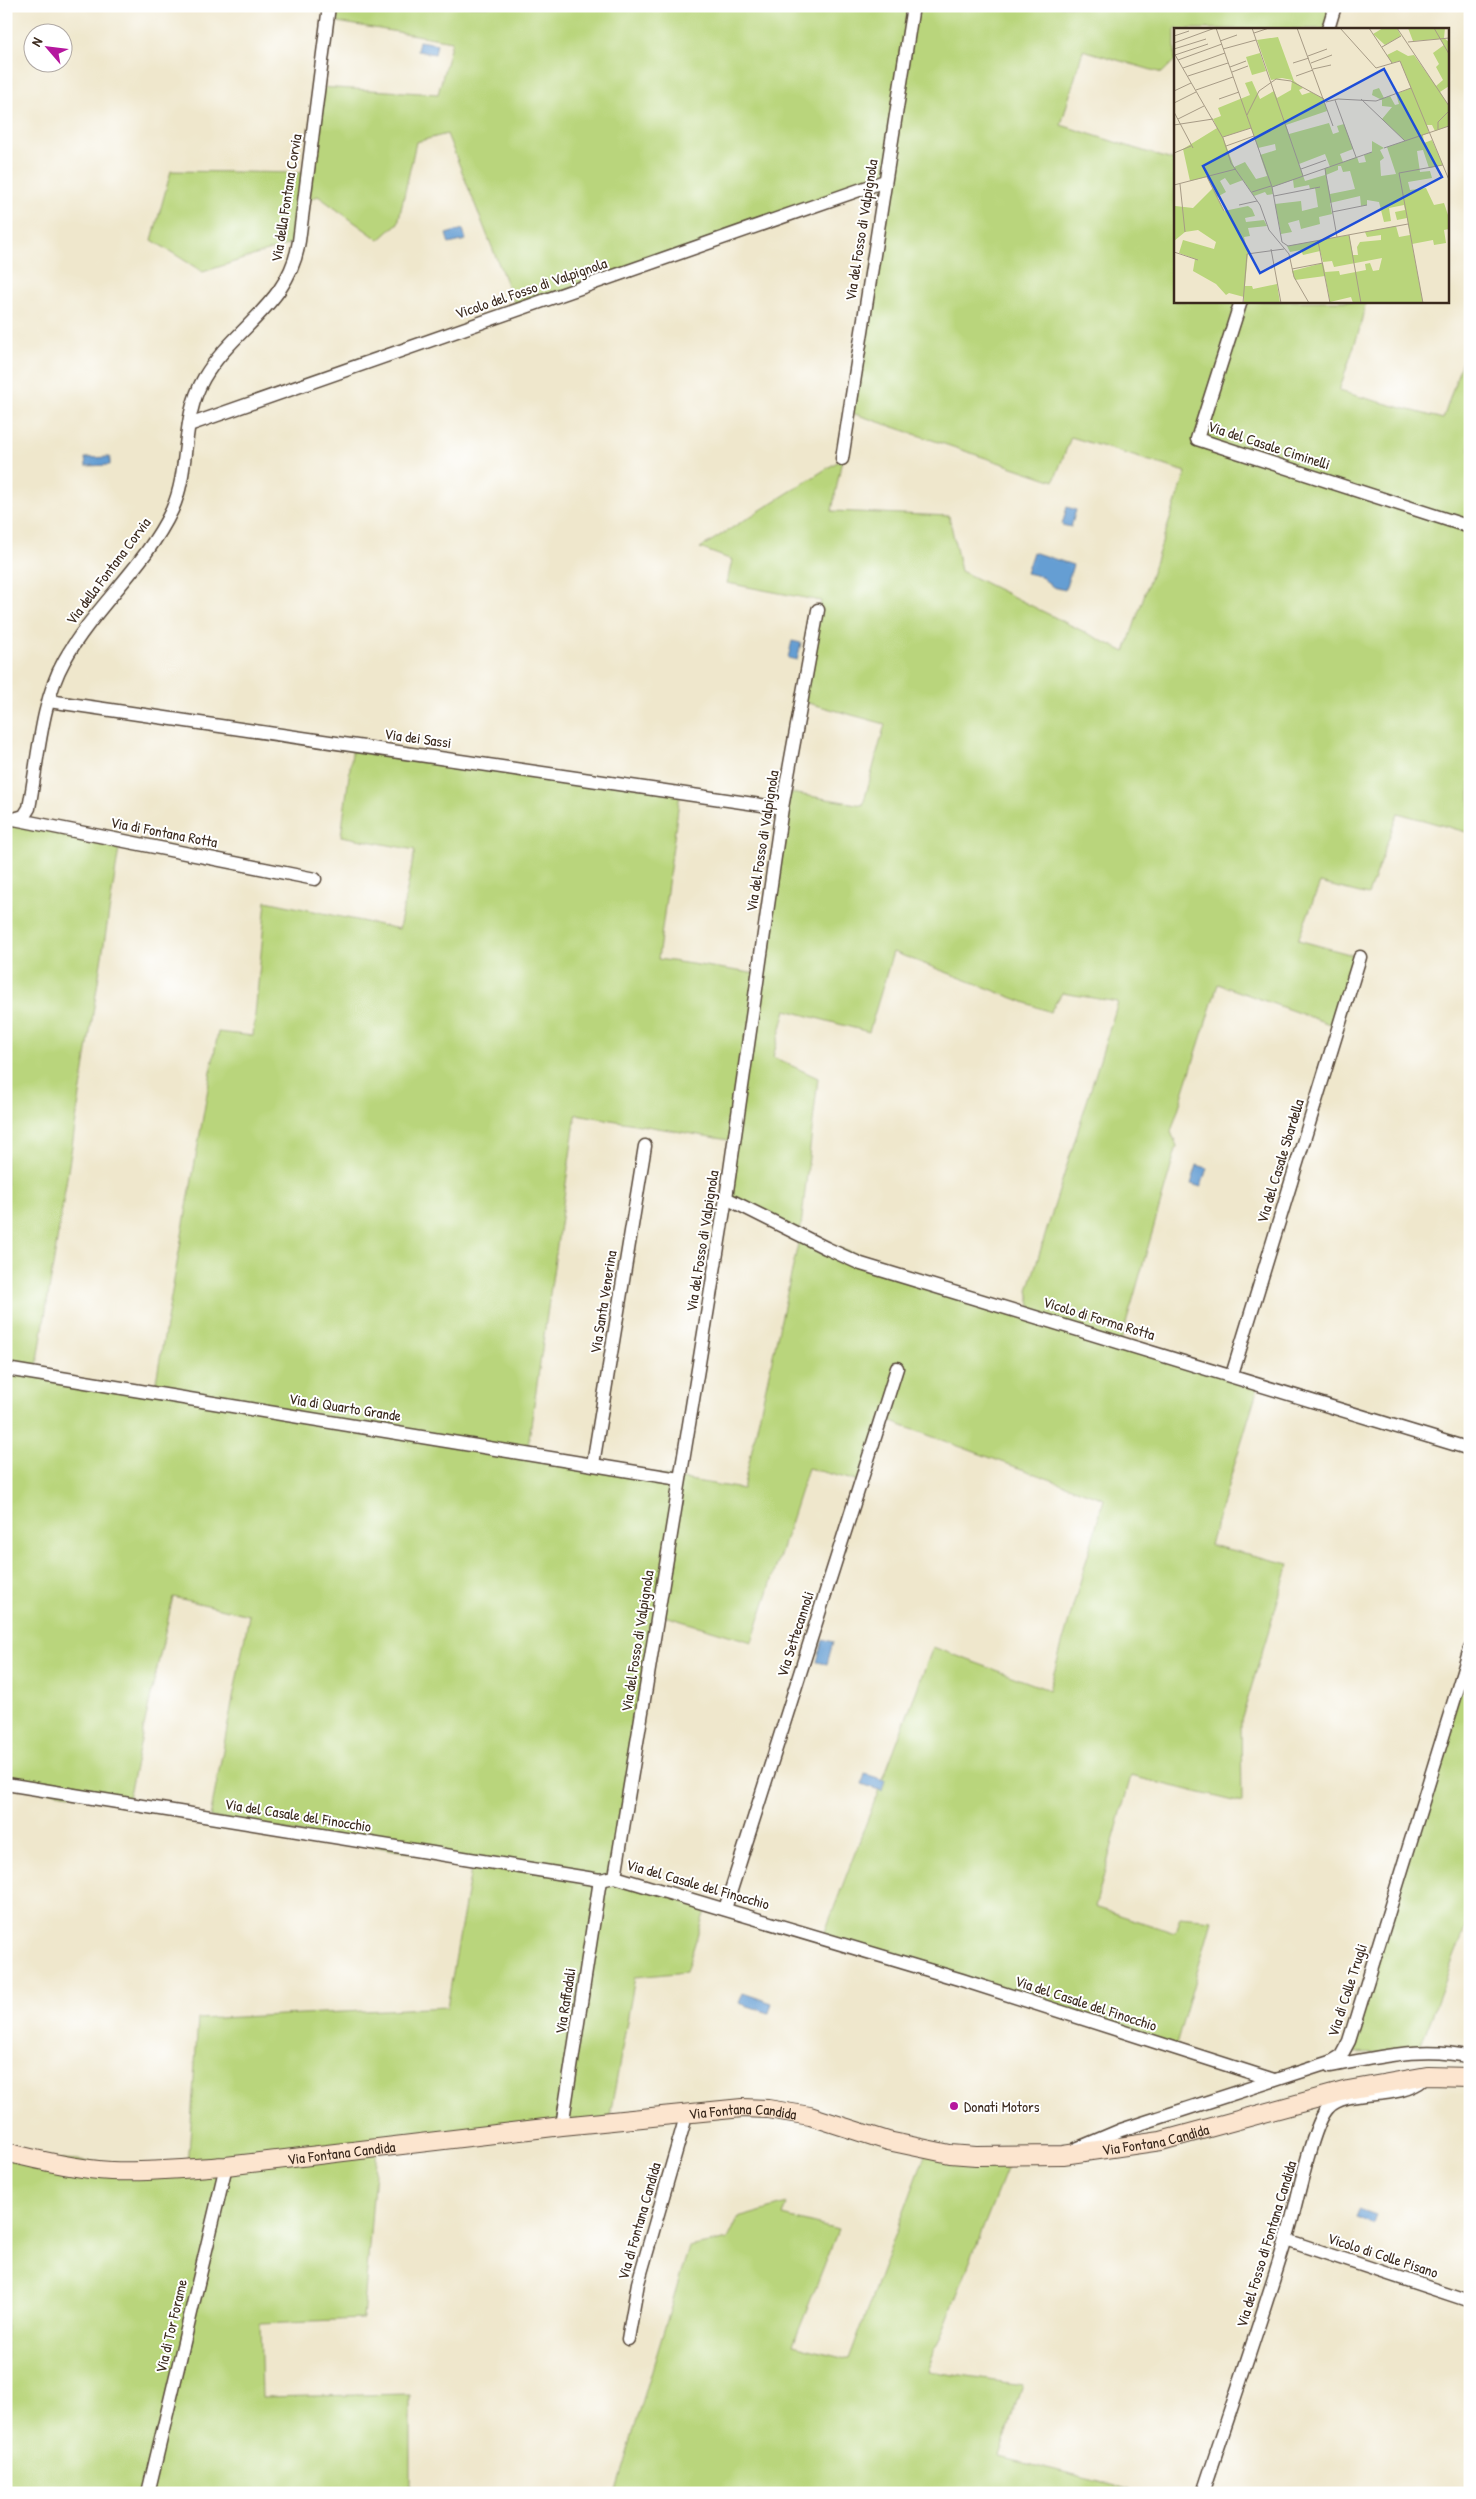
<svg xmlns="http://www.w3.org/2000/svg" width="1476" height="2499" font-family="'Patrick Hand',sans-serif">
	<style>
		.green { fill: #b9d57b; stroke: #7a804c; fill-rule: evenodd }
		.water { fill: #659ed3; stroke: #506478 }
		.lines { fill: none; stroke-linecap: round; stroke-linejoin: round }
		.minor-casing { stroke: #564638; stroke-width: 15 }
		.secondary-casing { stroke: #564638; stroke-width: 20 }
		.minor { stroke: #fff; stroke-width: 12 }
		.secondary { stroke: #fce5cf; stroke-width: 18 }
		.poi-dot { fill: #b5179e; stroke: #fff; stroke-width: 2 }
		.labels { text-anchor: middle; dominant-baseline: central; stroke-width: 4; stroke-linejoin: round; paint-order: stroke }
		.street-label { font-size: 15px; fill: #3b2a1e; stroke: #fff }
		.poi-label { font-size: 15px; fill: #3b2a1e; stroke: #fff; text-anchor: start }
		.inset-road { fill: none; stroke: #a79b86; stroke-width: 1 }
		.view { fill: #1d4ed8; fill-opacity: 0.15; stroke: #1d4ed8; stroke-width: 2.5 }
		.inset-edge { fill: none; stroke: #3b2a1e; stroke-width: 2.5 }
	</style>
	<rect width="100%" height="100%" fill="#fff"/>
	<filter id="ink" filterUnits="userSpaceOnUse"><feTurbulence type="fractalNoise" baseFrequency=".02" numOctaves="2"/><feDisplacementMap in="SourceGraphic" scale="10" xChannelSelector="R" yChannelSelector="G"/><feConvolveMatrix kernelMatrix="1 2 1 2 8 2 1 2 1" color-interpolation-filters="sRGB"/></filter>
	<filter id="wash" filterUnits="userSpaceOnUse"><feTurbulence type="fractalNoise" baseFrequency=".0096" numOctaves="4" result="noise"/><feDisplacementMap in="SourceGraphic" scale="20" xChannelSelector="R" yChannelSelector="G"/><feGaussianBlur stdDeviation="1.12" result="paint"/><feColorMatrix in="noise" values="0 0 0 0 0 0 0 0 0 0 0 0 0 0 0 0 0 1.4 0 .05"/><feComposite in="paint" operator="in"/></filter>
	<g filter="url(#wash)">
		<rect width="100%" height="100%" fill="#efe7cc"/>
		<g class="green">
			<path d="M327 6H1335L1328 29H1175V60L1162 73 1083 50 1061 125 1175 161V301H1366L1359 331 1339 391 1443 419 1470 337V833L1398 813 1368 895 1320 883 1298 940 1360 957 1338 1027 1218 984 1171 1132 1177 1146 1121 1341 1259 1384 1210 1545 1289 1564 1241 1721 1242 1803 1131 1776 1095 1907 1175 1933 1180 1917 1212 1920 1175 2049 823 1937 933 1647 1049 1690 1104 1499 881 1418 861 1482 808 1468 752 1642 658 1614 615 1877 707 1904 686 1972 635 1977 609 2121 377 2148 363 2319 260 2323 262 2397 410 2394V2493H6V2152L29 2158 188 2168 198 2019 447 2007 472 1864 210 1817 249 1615 173 1597 127 1803 6 1784V818L119 849 36 1373 154 1393 218 1032 253 1036 266 901 399 929 415 850 341 836 353 745 680 793 658 959 758 974 785 792 863 805 885 724 801 701 821 601 727 583 732 560 700 548 842 459 832 511 949 516 961 571 1125 652 1186 472 1071 437 1054 481 849 412 885 182 517 310 447 134 416 142 398 223 379 240 318 196 304 202 299 241 203 272 152 240 171 171 307 173 318 87 438 94 452 41 325 20ZM893 952 1050 1012 1062 993 1118 1002 1028 1290 1033 1315 800 1235 818 1078 773 1057 786 1010 869 1032ZM576 1114 734 1141 726 1198 800 1235 743 1489 527 1453Z"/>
			<path d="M1470 1649V1923H1467L1418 2052 1343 2053Z"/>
			<path d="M927 2150 1011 2157 927 2371 1022 2385 999 2457 1144 2493H615L689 2247 728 2239 738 2218 787 2204 783 2216 838 2230 793 2345 849 2359Z"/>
		</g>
		<g class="water">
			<path d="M419 41 437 44 435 54 417 51Z"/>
			<path d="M463 229 466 240 449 244 446 234Z"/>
			<path d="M110 457V465L86 466 85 458Z"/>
			<path d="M1067 507 1076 510 1071 527 1062 525Z"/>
			<path d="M1033 552 1073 565 1065 590 1053 587 1040 576 1026 573Z"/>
			<path d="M792 641 801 643 797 660 788 658Z"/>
			<path d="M1197 1165 1207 1168 1201 1187 1191 1184Z"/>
			<path d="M823 1639 833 1642 827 1664 817 1662Z"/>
			<path d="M865 1774 885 1780 882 1791 862 1784Z"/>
			<path d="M743 1993 772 2003 769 2013 739 2003Z"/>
			<path d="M1359 2209 1376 2215 1373 2224 1356 2218Z"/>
		</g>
	</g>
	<g filter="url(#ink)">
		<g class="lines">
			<defs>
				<g id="minor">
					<path d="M1328 29 1335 6"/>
					<path d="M1241 301 1197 439 1470 527"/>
					<path d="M189 425 885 181"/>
					<path d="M842 459 913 6"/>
					<path d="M49 701 782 808"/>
					<path d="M14 819 24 816 29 808C38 761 41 702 64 661 94 607 145 567 172 510 191 468 180 419 204 378 234 327 290 304 299 241L329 6"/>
					<path d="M14 819 315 879"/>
					<path d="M726 1198 826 1248 861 1264 1470 1449"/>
					<path d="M6 1369 679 1479"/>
					<path d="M1232 1375 1360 957"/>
					<path d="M593 1464 645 1146"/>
					<path d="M6 1784 600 1880 615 1877 962 1980 1274 2080"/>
					<path d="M615 1877 726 1198 782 808 818 610"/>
					<path d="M725 1909 897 1368"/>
					<path d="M1330 2066C1376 2058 1423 2045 1470 2057"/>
					<path d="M562 2126 600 1880"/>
					<path d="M1076 2149 1121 2130 1331 2062 1341 2056 1349 2041 1470 1649"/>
					<path d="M1286 2240 1470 2301"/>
					<path d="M628 2339 638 2283 687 2113"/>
					<path d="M148 2493 226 2166"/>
					<path d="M1203 2493C1232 2405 1262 2318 1289 2230 1297 2203 1312 2125 1328 2108 1346 2087 1398 2102 1424 2079"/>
				</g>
				<g id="secondary">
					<path id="s1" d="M6 2152C41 2161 76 2169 111 2171 149 2173 188 2168 226 2166L562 2126 742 2108 768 2109 810 2116 888 2141 950 2154 976 2156 1063 2155 1161 2141 1348 2090 1427 2076 1470 2077"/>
				</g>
			</defs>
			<use href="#minor" class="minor-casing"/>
			<use href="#secondary" class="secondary-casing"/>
			<use href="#minor" class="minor"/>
			<use href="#secondary" class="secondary"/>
		</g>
	</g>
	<circle class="poi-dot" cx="954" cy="2106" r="5"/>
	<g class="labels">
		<g class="street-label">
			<text transform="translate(286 198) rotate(-81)">Via della Fontana Corvia</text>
			<text transform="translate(861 230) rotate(-81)">Via del Fosso di Valpignola</text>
			<text transform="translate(531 288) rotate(-19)">Vicolo del Fosso di Valpignola</text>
			<text transform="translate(1269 445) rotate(18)">Via del Casale Ciminelli</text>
			<text transform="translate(108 571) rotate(-53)">Via della Fontana Corvia</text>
			<text transform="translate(418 738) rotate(8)">Via dei Sassi</text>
			<text transform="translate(164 832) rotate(11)">Via di Fontana Rotta</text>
			<text transform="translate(762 841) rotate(-81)">Via del Fosso di Valpignola</text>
			<text transform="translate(1280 1161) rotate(-73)">Via del Casale Sbardella</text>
			<text transform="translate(702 1241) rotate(-81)">Via del Fosso di Valpignola</text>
			<text transform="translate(603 1302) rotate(-81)">Via Santa Venerina</text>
			<text transform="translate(1099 1318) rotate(17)">Vicolo di Forma Rotta</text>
			<text transform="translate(345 1407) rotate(9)">Via di Quarto Grande</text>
			<text transform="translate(795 1634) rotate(-72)">Via Settecannoli</text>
			<text transform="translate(637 1641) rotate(-81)">Via del Fosso di Valpignola</text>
			<text transform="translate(298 1815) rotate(9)">Via del Casale del Finocchio</text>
			<text transform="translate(698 1884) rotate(16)">Via del Casale del Finocchio</text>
			<text transform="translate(1347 1990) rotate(-72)">Via di Colle Trugli</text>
			<text transform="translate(565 2001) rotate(-81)">Via Raffadali</text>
			<text transform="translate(1086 2003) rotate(18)">Via del Casale del Finocchio</text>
			<text stroke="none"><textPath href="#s1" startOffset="742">Via Fontana Candida</textPath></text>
			<text stroke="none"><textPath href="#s1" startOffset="1162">Via Fontana Candida</textPath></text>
			<text stroke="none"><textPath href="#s1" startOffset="338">Via Fontana Candida</textPath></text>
			<text transform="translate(639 2221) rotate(-74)">Via di Fontana Candida</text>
			<text transform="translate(1266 2244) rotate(-73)">Via del Fosso di Fontana Candida</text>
			<text transform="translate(1383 2255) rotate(18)">Vicolo di Colle Pisano</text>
			<text transform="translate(171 2326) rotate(-77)">Via di Tor Forame</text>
		</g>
		<g class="poi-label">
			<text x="964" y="2106">Donati Motors</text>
		</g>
	</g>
	<g transform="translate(1174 28)">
		<rect width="275" height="275" fill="#efe7cc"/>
		<path d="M209 0H223L227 8 211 17 199 6ZM234 0H271L270 10 275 14V58L266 64 275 78V98L261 103 258 97H253L255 105 249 107 250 115 258 112 269 137 255 140 249 122 243 123 246 144 256 143 258 150 234 154 236 162 252 160 260 177 270 175 275 190V201L270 202 272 215 260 217 259 212 238 216 249 275H179L177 269 156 274 151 248 121 252 118 243 149 235 151 244 165 243 166 247 192 242 191 236 196 235 199 243 205 242 208 230 160 239 158 233 149 234 146 223 129 227 127 222 116 224 113 218 175 207 179 227H184L183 219 186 214 207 212V207L193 209 191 204 222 198 225 209 236 207 233 190 223 192 221 184 231 182 230 177 215 180 217 193 210 194 205 174 193 172V177L187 178 186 168 156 175 158 186 145 189 146 196 127 201 125 192 114 195 118 204 107 206 101 176 127 173 128 183 144 179 141 160 136 161 135 157 120 160 119 152 98 159 99 166 93 167 91 164 80 168 69 152 56 157 51 150 46 153 52 164 43 169 50 183 74 178 78 181 81 188 71 190 72 194 90 192 93 198 74 200 76 208 70 209 74 225 71 258H78L79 261 103 256 106 275H70V269L55 265 52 267 42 256 19 243 21 231 5 225 9 212 40 221 42 214 24 202 11 204 0 213V172L1 178 19 180 39 160 33 149 16 153 9 121 43 100 39 91 47 88 44 80 76 67 71 55 78 53 86 71 100 63 103 70 117 62 118 52 108 50 97 52 83 12 104 9 120 53 129 60 125 62 128 67 137 64 150 71 153 83 112 97 115 106 155 95 159 106 165 104 163 98 170 96 179 121 166 126 169 134 183 129 185 135 192 134 190 127 198 124V113L210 120 206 122 210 130 206 133 207 148 222 146 213 119 231 113 208 91 218 79 208 78V72L198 67 199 62 205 60 210 70 216 68 221 77 225 76 222 66 237 60 226 33 218 35 213 27 223 22 234 28 240 27 262 58 269 52 262 39 265 36 259 25 270 17 266 11 239 13ZM77 100 84 120 101 116 102 122 86 127 93 148 82 151 71 134 60 139 49 109ZM151 126 156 139 151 140V147L131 153 125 136ZM164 138H167L169 144 176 143 181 161 156 166 152 147 164 142ZM86 25 92 43 78 47 72 29Z" fill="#b9d57b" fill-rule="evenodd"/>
		<path class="inset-road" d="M42 0 98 159 108 214M78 0 129 148M123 0 159 98M166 0 202 40 226 33 275 152M195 0 218 35M223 0 275 78M260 0 275 26M80 5 95 0M0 8 15 3M46 13 63 7M234 14 275 10M0 15 41 0M208 19 227 8M0 21 32 11M49 21 82 12M0 25 49 110 57 135 86 177 95 202 115 226 120 249 135 275M1 27 34 16M134 28 153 21M4 32 48 16M119 35 135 30M137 35 158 27M56 39 72 33M9 40 51 25M139 41 157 37M58 44 74 38M14 48 54 35M122 48 139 42M22 62 59 49M0 63 17 55M45 71 65 64M187 71 231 113M161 72 182 129M152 74 164 71 202 73 237 60M0 75 22 64M0 84 19 120M73 87 85 63 102 51 117 53 150 71M4 91 30 78M0 97 39 91M264 101V94L275 83M49 109 77 100M52 118 80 108M210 120 275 98M0 125 17 118M127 141 152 132M151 141 163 209M33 149 50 183M6 156 11 204M0 157 62 141M98 159 198 124M78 164 97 158M100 168 146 159M65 177 83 173M158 184 193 177M175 207 187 275M144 213 156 275M108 214 114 218 234 196M97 221 107 275M0 224 24 232M118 241 149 235M69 275 73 226 110 221M249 275 225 145 269 137"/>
		<path class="view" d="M210 41 268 149 86 245 29 138Z"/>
		<rect width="275" height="275" class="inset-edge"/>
	</g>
	<rect width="1476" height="2499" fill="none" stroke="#fff" stroke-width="25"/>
	<g transform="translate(48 48) rotate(298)"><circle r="24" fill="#ffffff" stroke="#b1aaa5"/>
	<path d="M0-4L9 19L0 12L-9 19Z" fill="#b5179e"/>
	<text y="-8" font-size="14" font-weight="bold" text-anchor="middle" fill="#3b2a1e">N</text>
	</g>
</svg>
